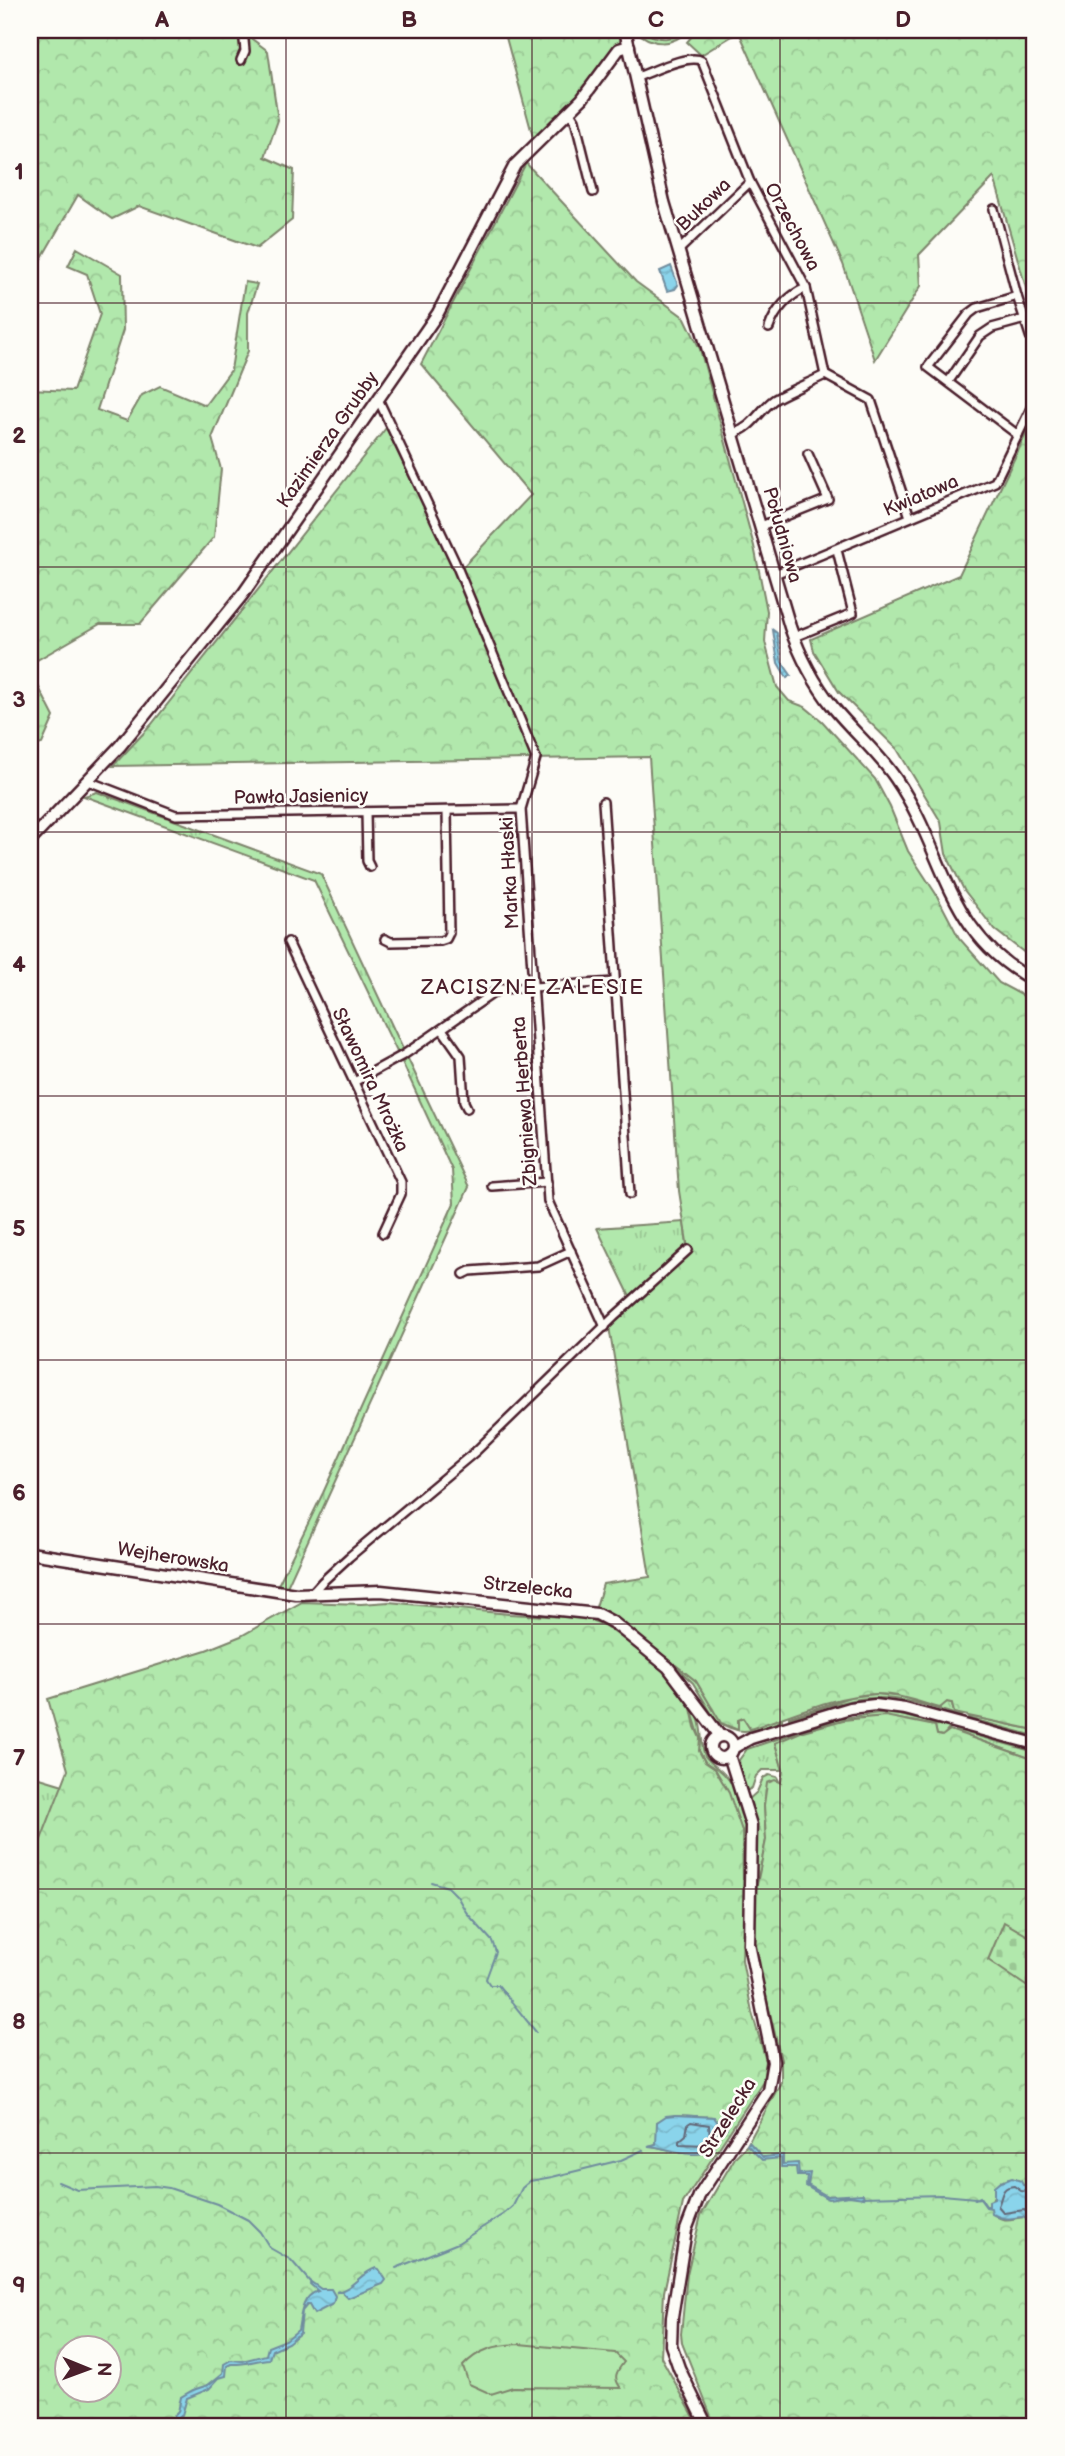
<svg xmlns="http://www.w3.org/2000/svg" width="1065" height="2456" font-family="'Balsamiq Sans',sans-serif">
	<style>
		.grass { fill: url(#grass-tufts); stroke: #7e846c; stroke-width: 2 }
		.forest { fill: url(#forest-crowns); stroke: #7e846c; stroke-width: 2; fill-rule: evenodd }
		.cemetery { fill: url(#cemetery-stones); stroke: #7e846c; stroke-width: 2 }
		.pitch { fill: #b1e8ac; stroke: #7e846c; stroke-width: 2 }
		.water { fill: url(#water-waves); stroke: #708c9e; stroke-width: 2 }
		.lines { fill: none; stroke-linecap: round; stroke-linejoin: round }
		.shore { stroke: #646778; stroke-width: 2 }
		.stream { stroke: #708c9e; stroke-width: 2 }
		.street-casing { stroke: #4a1f2b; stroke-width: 12 }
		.secondary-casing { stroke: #4a1f2b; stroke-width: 15 }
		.street { stroke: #fdfcf7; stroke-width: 7 }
		.secondary { stroke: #fdfcf7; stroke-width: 10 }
		.grid { fill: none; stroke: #4a1f2b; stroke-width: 2; stroke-opacity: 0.55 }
		.labels { text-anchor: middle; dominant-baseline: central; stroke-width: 5; stroke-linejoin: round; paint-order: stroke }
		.street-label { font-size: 19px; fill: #4a1f2b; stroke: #fdfcf7 }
		.neighbourhood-label { font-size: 21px; letter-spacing: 2px; fill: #4a1f2b; stroke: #fdfcf7 }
		.neatline { fill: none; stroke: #4a1f2b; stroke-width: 2.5 }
		.grid-label { font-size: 23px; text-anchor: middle; font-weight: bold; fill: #4a1f2b }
	</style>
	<defs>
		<pattern id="grass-tufts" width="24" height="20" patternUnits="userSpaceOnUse" patternTransform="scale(1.75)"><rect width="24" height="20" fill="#b1e8ac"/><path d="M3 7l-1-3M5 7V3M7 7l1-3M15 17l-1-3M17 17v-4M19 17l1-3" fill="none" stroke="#9ac794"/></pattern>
		<pattern id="forest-crowns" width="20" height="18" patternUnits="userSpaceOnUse" patternTransform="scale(1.75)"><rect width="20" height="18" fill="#b1e8ac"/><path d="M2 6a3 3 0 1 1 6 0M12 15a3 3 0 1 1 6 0" fill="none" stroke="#9ac794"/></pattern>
		<pattern id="cemetery-stones" width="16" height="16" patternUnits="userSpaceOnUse" patternTransform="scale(1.75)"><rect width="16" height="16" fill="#b1e8ac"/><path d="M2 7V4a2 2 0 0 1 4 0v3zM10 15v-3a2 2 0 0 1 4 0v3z" fill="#9ac794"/></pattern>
		<pattern id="water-waves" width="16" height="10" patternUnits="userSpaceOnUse" patternTransform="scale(1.75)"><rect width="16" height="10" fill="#8ad4eb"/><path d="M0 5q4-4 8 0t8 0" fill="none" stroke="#79b6ca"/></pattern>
	</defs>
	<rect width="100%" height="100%" fill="#fdfcf7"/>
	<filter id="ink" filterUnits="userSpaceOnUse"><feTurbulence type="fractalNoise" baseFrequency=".0143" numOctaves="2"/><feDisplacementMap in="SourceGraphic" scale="14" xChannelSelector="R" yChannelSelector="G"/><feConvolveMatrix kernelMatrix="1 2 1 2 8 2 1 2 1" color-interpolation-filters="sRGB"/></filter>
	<g filter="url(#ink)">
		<g class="grass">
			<path d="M97 792 321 874 403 1049 397 1052 314 880 84 796Z"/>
			<path d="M408 1059 469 1187 286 1589 273 1587 279 1583 323 1493 454 1203 452 1170 402 1062Z"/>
			<path d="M684 1222 687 1245 630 1296 597 1228Z"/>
			<path d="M663 1652 696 1681 722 1723 738 1729V1720L743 1718 750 1728 782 1718V1721C752 1730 744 1738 716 1721L693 1683 663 1655Z"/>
			<path d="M876 1694 902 1697 940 1708 946 1702 952 1703 954 1713 962 1715 961 1716C933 1708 904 1697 875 1698 846 1698 817 1710 789 1718V1717L850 1697Z"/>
			<path d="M873 1700 906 1703 961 1718 957 1719 906 1705 789 1720 846 1703Z"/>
			<path d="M691 1708C705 1719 699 1741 705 1756 710 1763 719 1769 724 1774 751 1803 747 1843 747 1879H743L742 1831 715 1769 705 1762 699 1751 700 1738Z"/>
			<path d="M879 1713 901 1715 950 1728 943 1736 937 1735 935 1726C887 1715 852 1713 805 1731 795 1734 786 1740 775 1743L783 1770H762L756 1776 752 1788 746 1791 743 1789 739 1760 747 1749 837 1719Z"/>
			<path d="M969 1716 1035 1730V1736L968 1718Z"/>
			<path d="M956 1730 1035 1752V1760L956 1732Z"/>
			<path d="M30 1775 63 1785 30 1868Z"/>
			<path d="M769 1775 777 1777 780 1783H777L764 1805 766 1840 753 1904 754 1818 748 1800 757 1792 763 1778Z"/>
		</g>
		<g class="forest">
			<path d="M30 30H147L158 35 161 30H240L268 51 278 120 265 157 294 170 292 220 257 248 139 206 112 219 78 195 33 273 30 289Z"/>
			<path d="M504 30H620L622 38 566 112 534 141Z"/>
			<path d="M697 30H1035V319L994 177 919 255 921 286 875 360 843 264 739 32 701 55 687 42Z"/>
			<path d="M526 163 636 282 685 318 700 349 754 546 767 611 765 642 777 687 789 701 805 707 822 721 875 779 890 807 908 851 936 894 959 938 999 983 1035 1002V1730L954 1713 952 1703 947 1702 940 1708C919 1702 898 1694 876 1694 839 1694 786 1717 750 1729L743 1718 738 1720V1730L721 1723 696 1681 608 1612 596 1607 603 1584 650 1577 609 1327 689 1255 679 1191 649 757 113 766 151 725 386 428 457 573 531 495 421 364Z"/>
			<path d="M77 248 122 274 123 330 97 410 127 421 142 395 160 386 205 405 231 370 245 282 257 284 248 313V351L212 438 221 469 214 537 140 624H100L30 664V389L73 391 100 314 87 274 68 266Z"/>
			<path d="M1035 415V961L995 930 964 890 946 854 941 822 897 749 839 692 814 651 811 639 959 575Z"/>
			<path d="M30 670 54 717 42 744 30 747Z"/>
			<path d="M302 1602 361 1604 389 1602 509 1614 585 1618 604 1625 661 1666 673 1679 691 1708 695 1727 700 1738 699 1751 705 1762 715 1769 729 1793 742 1831 743 1879H745L742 1960 752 2012 766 2061 763 2081 683 2203 664 2292 661 2357 699 2426H30V1868L68 1770 48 1699 206 1650 241 1636ZM675 2115 712 2117C718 2125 719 2138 714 2148 695 2162 669 2147 649 2146L657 2144V2122ZM66 2348H108V2390H66Z"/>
			<path d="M885 1716 935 1726 937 1735 942 1736 950 1730 1035 1760V2186L1023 2185C1017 2176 1009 2179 1000 2182L992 2200 995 2215C1004 2223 1013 2218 1024 2217L1035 2225V2426H715L682 2343 681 2334 687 2274 701 2215 736 2156 747 2145 781 2082V2060L752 1936 753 1904 766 1840 764 1805 767 1783 775 1780 781 1783 783 1770 775 1743 803 1731 843 1720Z"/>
		</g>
		<path class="cemetery" d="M1004 1922 1035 1940V1992L988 1960Z"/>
		<g class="pitch">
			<path d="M635 30C646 31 654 40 667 38 676 37 681 31 688 30 673 47 651 46 635 30Z"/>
			<path d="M519 2344 615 2353 624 2362C617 2371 612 2377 621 2388L513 2387 491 2394 469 2384 463 2366C479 2349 496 2345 519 2344Z"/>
		</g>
		<g class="water">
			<path d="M671 266 678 285 675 289 667 291 660 271Z"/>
			<path d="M773 630 777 633 782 662 791 675 787 678 778 663Z"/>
			<path d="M675 2115 714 2117 718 2123 716 2124 717 2138 714 2148C695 2162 668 2147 648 2146L656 2144 657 2122 666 2116Z"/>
			<path d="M749 2142 763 2157 783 2155V2164L798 2163 799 2174 810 2173 808 2185 827 2196 863 2194 864 2198 849 2196 828 2199 806 2186 807 2176H797L796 2167H781V2158L762 2160 747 2145Z"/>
			<path d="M1012 2178 1021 2181 1023 2185 1035 2186V2225L1023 2217C1008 2218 1006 2221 992 2214L991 2208 986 2207 980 2199 974 2200 980 2197 986 2206H989V2201L994 2199V2187L1000 2182Z"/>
			<path d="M376 2268 379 2269 386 2280 383 2284 348 2298 342 2292H336C352 2290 360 2273 376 2268Z"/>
			<path d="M311 2282 321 2289H331L335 2296 333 2304 314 2314 309 2305H307L302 2311 300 2333 288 2343 272 2350 269 2359C256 2360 244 2365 231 2364L227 2366 226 2376 219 2378 209 2389 187 2398 182 2415 170 2426H165L178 2412 181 2397 193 2390 208 2385 223 2373 224 2364 231 2360 242 2361 266 2355 268 2347 286 2340 298 2330C301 2313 302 2296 318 2291L310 2284Z"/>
		</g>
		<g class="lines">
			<g class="shore">
				<path d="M691 2122 709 2125 710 2138 707 2145 679 2144V2141L686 2135 688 2124Z"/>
				<path d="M1035 2193 1021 2191 1014 2186C1000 2187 1003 2196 998 2206L1004 2213 1024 2210 1035 2216"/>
			</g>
			<g class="stream">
				<path d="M431 1882 448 1887 457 1896 466 1912 492 1941 496 1952 486 1979 490 1985H498L536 2032"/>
				<path d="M723 2124 727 2128"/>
				<path d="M58 2182 77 2190 155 2186 169 2188 217 2204 248 2220 260 2232 270 2248 291 2260 311 2283"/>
				<path d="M862 2197 942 2195 976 2198"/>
				<path d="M396 2268 458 2243 505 2213 513 2206 522 2188 530 2181 552 2177 621 2160 643 2150"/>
			</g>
			<defs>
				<g id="street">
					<path d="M241 60 245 51 243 30"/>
					<path d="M637 77C652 72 689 53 702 61L750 182 806 288 825 375"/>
					<path d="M570 112 575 120 593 192"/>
					<path d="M994 209 1017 296 1035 351"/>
					<path d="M679 250 750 182"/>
					<path d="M1017 296 977 308 969 314 928 367 1018 435"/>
					<path d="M769 328C775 310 789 295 806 288"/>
					<path d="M825 375 871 400 910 517"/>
					<path d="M949 381 980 336 992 328 1025 319"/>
					<path d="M378 399 455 562 536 758 521 809 548 1201 605 1327"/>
					<path d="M734 433C753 428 759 410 775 399 791 390 809 383 825 375"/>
					<path d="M761 526 828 499 808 454"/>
					<path d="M775 574 995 482 1035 400"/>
					<path d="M794 637 853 613 837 550"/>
					<path d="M88 781 176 815 521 809"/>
					<path d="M603 802 630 1194"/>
					<path d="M366 812 367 861 370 867"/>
					<path d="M385 939 391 942 440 941 446 939 449 933 447 811"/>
					<path d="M288 942 401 1182V1194L383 1233"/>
					<path d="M442 1029 461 1056 464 1102 467 1108"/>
					<path d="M354 1082 405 1054 499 989 615 982"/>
					<path d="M492 1186 547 1182"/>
					<path d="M464 1274 470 1271 538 1266 571 1251"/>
					<path d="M312 1593 322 1582 349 1557 476 1451 614 1317 688 1250"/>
				</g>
				<g id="secondary">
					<path d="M625 30 664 202 790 627C800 656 814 683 833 707 853 732 878 752 896 779 946 852 945 935 1035 981"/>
					<path d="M30 841 120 746 243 594 438 313 515 165 582 99 619 49 629 46"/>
					<path d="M30 1553 296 1594 381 1591 597 1614 614 1623 668 1667 720 1736"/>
					<circle cx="722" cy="1747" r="11"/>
					<path d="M733 1748 751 1738 850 1708 875 1705 905 1709 1035 1744"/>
					<path d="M707 2426 679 2368 671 2345 672 2317 686 2230 699 2196 768 2090 773 2062 749 1944 751 1825 729 1755"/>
				</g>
			</defs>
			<use href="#street" class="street-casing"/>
			<use href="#secondary" class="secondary-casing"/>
			<use href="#street" class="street"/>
			<use href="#secondary" class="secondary"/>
		</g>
	</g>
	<path class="grid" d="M286 30V2426M532 30V2426M780 30V2426M30 303H1035M30 567H1035M30 832H1035M30 1096H1035M30 1360H1035M30 1624H1035M30 1889H1035M30 2153H1035"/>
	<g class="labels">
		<g class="street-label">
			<text transform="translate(704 205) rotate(-44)">Bukowa</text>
			<text transform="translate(792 227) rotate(62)">Orzechowa</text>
			<text transform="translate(328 440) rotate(-55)">Kazimierza Grubby</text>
			<text transform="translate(921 496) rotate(-23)">Kwiatowa</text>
			<text transform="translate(782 535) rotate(74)">Południowa</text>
			<text transform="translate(301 797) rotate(-1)">Pawła Jasienicy</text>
			<text transform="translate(510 873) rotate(-93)">Marka Hłaski</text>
			<text transform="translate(370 1080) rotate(65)">Sławomira Mrożka</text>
			<text transform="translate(525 1101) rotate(-94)">Zbigniewa Herberta</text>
			<text transform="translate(173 1558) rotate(9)">Wejherowska</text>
			<text transform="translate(528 1588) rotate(6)">Strzelecka</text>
			<text transform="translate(728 2118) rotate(-58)">Strzelecka</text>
		</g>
		<g class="neighbourhood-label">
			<text x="533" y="987">ZACISZNE ZALESIE</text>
		</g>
	</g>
	<rect width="1065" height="2456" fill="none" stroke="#fdfcf7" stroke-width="77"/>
	<g transform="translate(88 2369) rotate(91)"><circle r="33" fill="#fdfcf7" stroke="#b5a4a5" stroke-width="2"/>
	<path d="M0-5L12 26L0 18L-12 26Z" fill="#4a1f2b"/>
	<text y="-10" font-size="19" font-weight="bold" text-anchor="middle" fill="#4a1f2b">N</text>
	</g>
	<rect x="38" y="38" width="988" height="2380" class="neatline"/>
	<g class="grid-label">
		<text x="162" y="27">A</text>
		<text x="409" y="27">B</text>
		<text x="656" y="27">C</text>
		<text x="903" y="27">D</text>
		<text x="19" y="179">1</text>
		<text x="19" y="443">2</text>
		<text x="19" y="707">3</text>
		<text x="19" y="972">4</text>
		<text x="19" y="1236">5</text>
		<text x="19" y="1500">6</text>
		<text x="19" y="1765">7</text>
		<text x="19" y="2029">8</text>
		<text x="19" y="2293">9</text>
	</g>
</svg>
